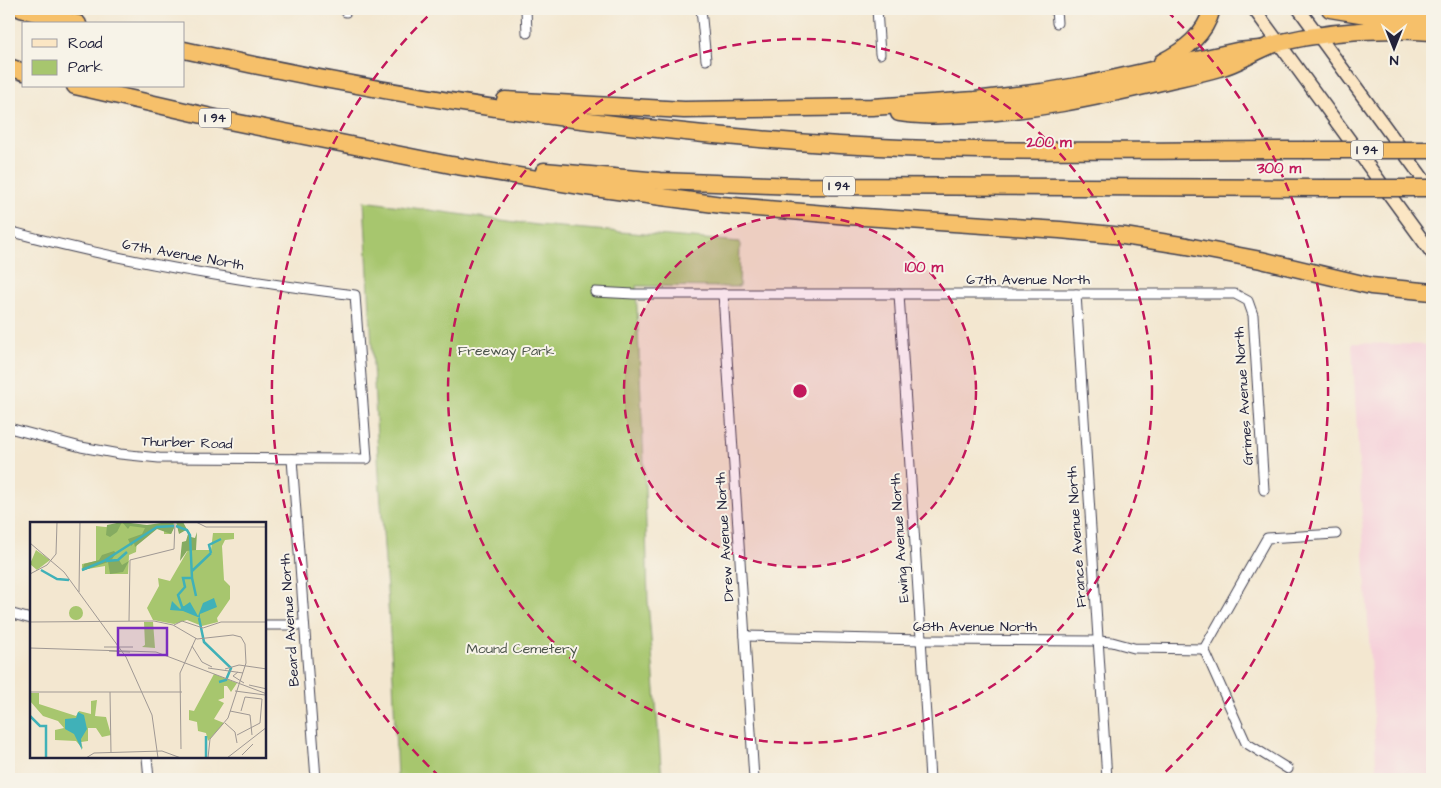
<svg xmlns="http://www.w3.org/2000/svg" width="1441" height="788" font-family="'Architects Daughter',sans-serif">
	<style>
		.built { fill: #f5cfd9 }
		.green { fill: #a7c66e; stroke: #647454 }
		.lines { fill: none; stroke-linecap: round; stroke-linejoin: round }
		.street-casing { stroke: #414051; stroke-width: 11 }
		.secondary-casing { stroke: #414051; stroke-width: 15 }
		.highway-casing { stroke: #414051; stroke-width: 19 }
		.street { stroke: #fff; stroke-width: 9 }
		.secondary { stroke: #fbe6c4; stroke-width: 12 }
		.highway { stroke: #f6c06b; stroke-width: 16 }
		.highway-bridge-casing { stroke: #414051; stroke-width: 19; stroke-linecap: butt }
		.highway-bridge { stroke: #f6c06b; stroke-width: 16 }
		.ring { fill: none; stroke: #c2185b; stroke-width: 2.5; stroke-dasharray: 9 6 }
		.labels { text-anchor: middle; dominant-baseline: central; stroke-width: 4; stroke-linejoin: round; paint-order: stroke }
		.shield { fill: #f7f3e8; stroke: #62616f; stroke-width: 1 }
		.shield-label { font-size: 12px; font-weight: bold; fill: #22223b }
		.street-label { font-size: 14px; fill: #22223b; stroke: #f7f3e8 }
		.park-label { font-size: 14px; fill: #4a534a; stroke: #f7f3e8 }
		.inset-river { fill: none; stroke: #40b1b8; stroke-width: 2.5 }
		.inset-road { fill: none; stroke: #9f9894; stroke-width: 1 }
		.view { fill: #7b2cbf; fill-opacity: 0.15; stroke: #7b2cbf; stroke-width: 2.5 }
		.inset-edge { fill: none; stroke: #22223b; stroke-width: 2.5 }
		.centre { fill: #c2185b; stroke: #f7f3e8; stroke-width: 2.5 }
		.ring-label { font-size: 15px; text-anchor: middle; font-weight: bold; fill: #c2185b; stroke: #f7f3e8; stroke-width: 4; stroke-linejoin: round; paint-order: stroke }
	</style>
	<rect width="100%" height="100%" fill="#f7f3e8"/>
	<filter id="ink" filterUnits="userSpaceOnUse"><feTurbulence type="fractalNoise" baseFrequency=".02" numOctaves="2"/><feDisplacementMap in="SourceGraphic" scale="10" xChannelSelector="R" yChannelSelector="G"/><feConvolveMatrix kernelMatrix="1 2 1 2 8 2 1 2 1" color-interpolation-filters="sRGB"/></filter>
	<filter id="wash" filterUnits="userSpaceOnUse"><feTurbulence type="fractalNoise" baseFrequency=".0096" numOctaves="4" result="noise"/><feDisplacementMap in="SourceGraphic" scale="20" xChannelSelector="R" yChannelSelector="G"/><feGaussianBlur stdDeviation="1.12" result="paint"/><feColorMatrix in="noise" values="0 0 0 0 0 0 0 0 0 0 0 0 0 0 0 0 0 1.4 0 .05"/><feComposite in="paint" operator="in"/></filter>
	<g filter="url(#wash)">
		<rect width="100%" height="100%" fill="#f3e7d0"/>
		<path class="built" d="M1352 343 1432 345V779H1377Z"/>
		<path class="green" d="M364 201 537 225 740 242 739 287 636 286 645 486 648 601 662 779H397L393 678 379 474Z"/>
	</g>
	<g filter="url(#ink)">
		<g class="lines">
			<defs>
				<g id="street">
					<path d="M346 9V12"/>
					<path d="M526 9 527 33"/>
					<path d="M701 9 706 60"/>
					<path d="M877 9 880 54"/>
					<path d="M1056 9 1057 23"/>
					<path d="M9 231C122 262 239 281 355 295L367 459 159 458 120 454 81 447 9 428"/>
					<path d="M595 292 634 294H1235L1248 301 1253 315 1264 490"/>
					<path d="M723 294 754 779"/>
					<path d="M899 294C908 456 921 617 930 779"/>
					<path d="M1076 294 1107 779"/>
					<path d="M292 459 316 779"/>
					<path d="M9 613 31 619"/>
					<path d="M265 625H304"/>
					<path d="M745 636 922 640 1097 641 1112 642 1134 648 1204 649"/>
					<path d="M1204 649 1267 538 1336 534"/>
					<path d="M1204 649 1246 743 1288 769"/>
					<path d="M147 757 149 779"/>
				</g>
				<g id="secondary">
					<path d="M1254 9 1432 253"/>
					<path d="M1299 9 1432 191"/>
				</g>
				<g id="highway">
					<path d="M21 9 78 24"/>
					<path d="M1330 9 1366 15 1428 22"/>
					<path d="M184 50C399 98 619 131 839 145 993 154 1148 150 1303 150"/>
					<path d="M1162 62C1185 50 1205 35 1212 9"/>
					<path d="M9 67 24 72"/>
					<path d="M75 86 229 121 451 165 587 187 722 205 849 216 1060 230 1124 236 1187 246 1261 260 1371 286 1432 292"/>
					<path d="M505 100 684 110 872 107 975 100 1042 92 1089 84 1237 51 1260 49"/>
					<path d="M899 113C921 117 945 115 967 114 1031 111 1094 98 1157 83 1177 78 1199 74 1219 68 1240 63 1257 49 1278 43 1328 31 1381 28 1432 32"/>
					<path d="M544 171 660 181 798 186 1324 188"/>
				</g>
			</defs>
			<use href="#street" class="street-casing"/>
			<use href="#secondary" class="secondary-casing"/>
			<use href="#highway" class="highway-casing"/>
			<use href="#street" class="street"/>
			<use href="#secondary" class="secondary"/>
			<use href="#highway" class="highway"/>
			<defs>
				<g id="highway-bridge">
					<path d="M1303 150H1432"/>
					<path d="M1324 188H1432"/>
				</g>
			</defs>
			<use href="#highway-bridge" class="highway-bridge-casing"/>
			<use href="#highway-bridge" class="highway-bridge"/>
		</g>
	</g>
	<circle cx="800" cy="391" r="176" fill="#c2185b" fill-opacity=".12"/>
	<g class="ring">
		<circle cx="800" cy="391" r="176"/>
		<circle cx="800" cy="391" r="352"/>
		<path d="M440 777A528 528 0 0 1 433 11M1167 11A528 528 0 0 1 1160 777"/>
	</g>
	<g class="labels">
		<g class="shield">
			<rect x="199" y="108.5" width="32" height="19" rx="4"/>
			<rect x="1351" y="140.5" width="32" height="19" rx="4"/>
			<rect x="823" y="176.5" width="32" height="19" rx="4"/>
		</g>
		<g class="shield-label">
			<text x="215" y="118">I 94</text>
			<text x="1367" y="150">I 94</text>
			<text x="839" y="186">I 94</text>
		</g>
		<g class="street-label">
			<text transform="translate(183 255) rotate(10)">67th Avenue North</text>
			<text x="1028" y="280">67th Avenue North</text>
			<text transform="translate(1244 396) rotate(-94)">Grimes Avenue North</text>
			<text transform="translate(187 443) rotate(2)">Thurber Road</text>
			<text transform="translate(725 537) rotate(-94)">Drew Avenue North</text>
			<text transform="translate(1077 537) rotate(-94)">France Avenue North</text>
			<text transform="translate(900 538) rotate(-94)">Ewing Avenue North</text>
			<text transform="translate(290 620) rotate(-94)">Beard Avenue North</text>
			<text x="975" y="627">68th Avenue North</text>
		</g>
		<g class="park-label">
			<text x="506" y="351">Freeway Park</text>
			<text x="522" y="649">Mound Cemetery</text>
		</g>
	</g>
	<g transform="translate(30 522)">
		<rect width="236" height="236" fill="#f3e7d0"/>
		<path d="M86 0 121 4 144 0V5L141 12H134V6L128 5 107 18 106 30 99 33 98 52H75V44L52 48V42L66 39V4L85 6ZM204 11V17L195 18 192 24 194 58 200 64V77L187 96 188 100 172 104 157 98 144 102 123 98 117 86 129 64 128 56 140 59 158 28H181L183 11ZM6 28 20 38 7 48 0 42ZM39 91a7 7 0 1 1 14 0a7 7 0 1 1-14 0ZM114 100H123L125 126 112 125 115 123ZM184 152 207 161 201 170 197 164H194V176L188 178 194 181 184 197 194 201 178 219 176 211 168 209 167 200 159 198V188L164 189ZM0 171H9V182L46 194 49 189 61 192V179L67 178 65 194 76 195 81 213 72 215 66 206H58V219L51 220 53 227 46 219 25 218V208L34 206 28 199 13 194 0 179Z" fill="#a7c66e"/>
		<path d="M92 0 87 10 80 15 76 13 77 3ZM92 0 117 3 138 0 143 1 144 6 141 12 127 7 105 25 104 21 101 24 98 17 112 12 115 6 100 4 98 7ZM146 0H153L161 15 165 16 167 10 166 28 157 29 150 39 152 20 156 19 158 12 156 8 149 12ZM84 29 86 31 81 39 89 38 92 43 99 39 93 50 80 52 78 40 52 49 54 42 69 38 72 33Z" fill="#85ab61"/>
		<path d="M184 76 187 85 170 92V96L153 89 140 88 142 79 150 87 160 80 168 94 173 81ZM48 190 54 193 57 207 51 217 52 228 44 212 35 207V197L46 196Z" fill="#40b1b8"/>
		<path class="inset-river" d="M146 4 157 8 160 13 162 56H153L155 65 148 73 152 85 157 87M181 31 179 23 191 17M76 39 88 38 97 30M11 48 27 57 39 58M52 48 74 39 127 5 144 4M162 49 181 31M162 56 166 74M169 96 174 120 201 146 196 158 189 160M0 194 10 204H16V236M176 236V214"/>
		<path class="inset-road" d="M166 0 176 5H237M0 21 34 50 96 135 122 193 128 236M0 52 17 43 26 32 27 0M49 70 50 0M99 99 100 38 144 27 145 0M0 100 124 99 143 103 167 117 203 113 211 115 215 122 216 141 198 196 180 217 178 236M144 103 152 99 173 106 191 100H237M162 124 172 140 182 145M74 125H103M0 126 126 130 237 172M79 129 100 130M178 146 213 151M195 147 209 143 237 147M208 150 203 154 214 161M219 163 237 167M205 169 235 173M0 170H152M80 170 81 231M200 189 220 193 222 213M195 201 205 210 207 221M207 213 230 201 232 177 215 175 211 189M151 227 150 151 166 116M212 233 223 222M56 236 64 231 132 229 151 236M197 236 237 205"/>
		<path class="view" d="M88 106H137V133H88Z"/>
		<rect width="236" height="236" class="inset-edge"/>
	</g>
	<circle cx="800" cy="391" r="8" class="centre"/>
	<g class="ring-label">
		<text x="1049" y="147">200 m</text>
		<text x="1279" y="173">300 m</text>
		<text x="924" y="272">100 m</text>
	</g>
	<rect width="1441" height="788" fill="none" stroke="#f7f3e8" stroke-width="30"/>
	<rect x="22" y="22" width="162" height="65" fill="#f7f3e8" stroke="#a29fa3"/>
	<rect x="32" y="39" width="25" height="8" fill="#fbe6c4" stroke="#a29fa3"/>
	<text x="68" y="48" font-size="15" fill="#22223b">Road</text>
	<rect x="32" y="60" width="25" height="15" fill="#a7c66e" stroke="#a29fa3"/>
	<text x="68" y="72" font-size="15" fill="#22223b">Park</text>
	<g transform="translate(1394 48) rotate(180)" stroke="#f7f3e8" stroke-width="4" paint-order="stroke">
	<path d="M0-4L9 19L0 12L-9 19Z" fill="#22223b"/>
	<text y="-8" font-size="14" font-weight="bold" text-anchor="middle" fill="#22223b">N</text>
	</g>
</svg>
